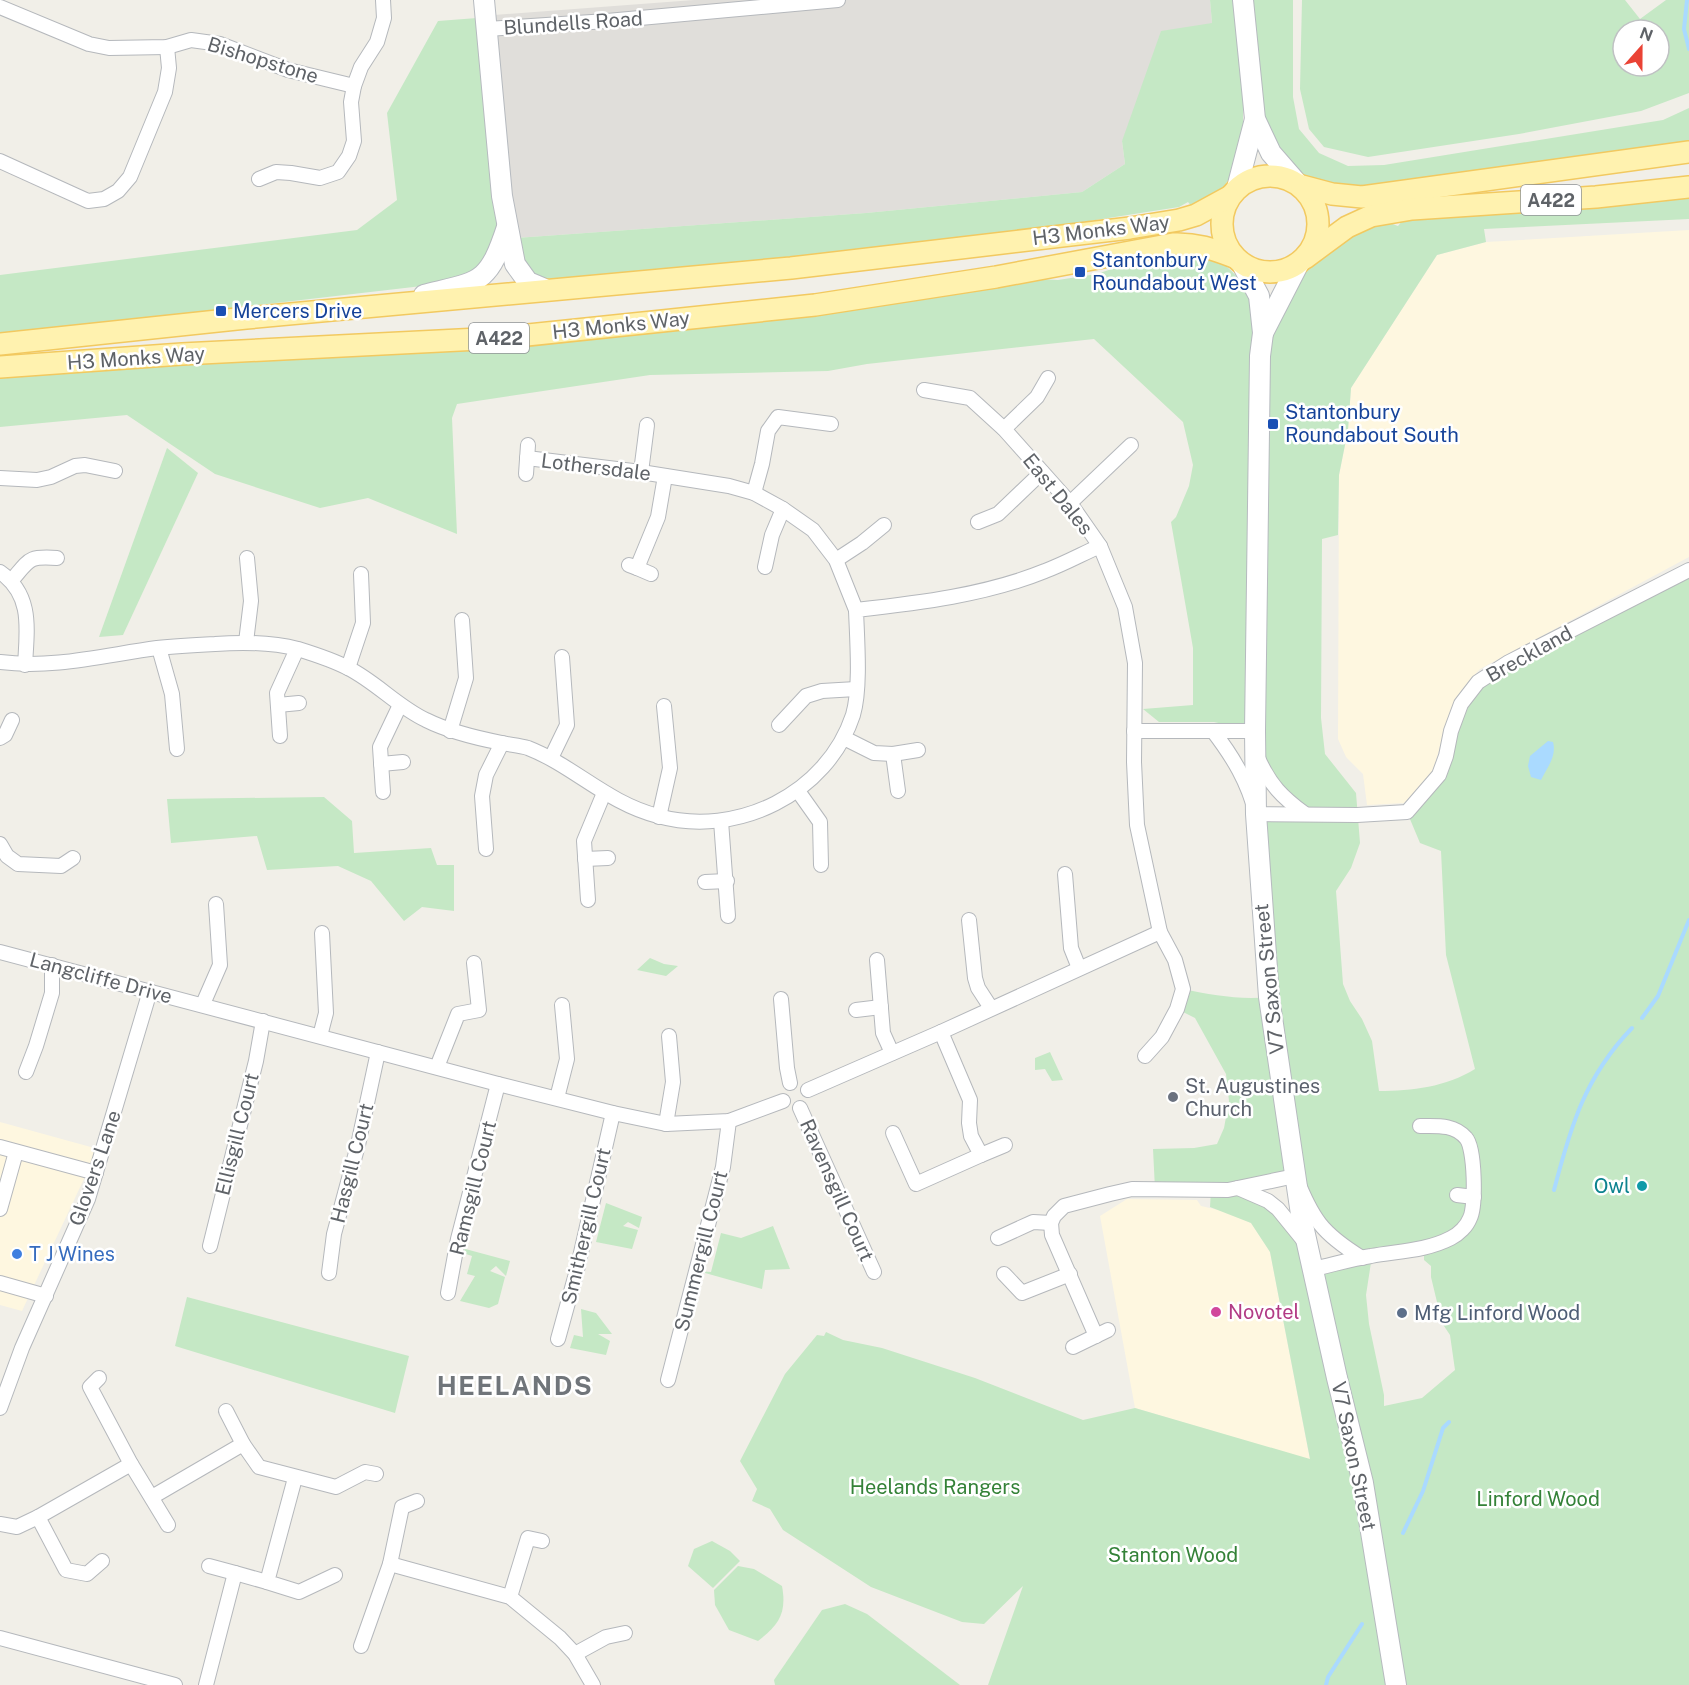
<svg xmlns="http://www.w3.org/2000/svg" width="1689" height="1685" font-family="'Public Sans',sans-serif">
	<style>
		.commercial { fill: #fef7e0 }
		.industrial { fill: #e0deda }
		.green { fill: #c5e8c5; fill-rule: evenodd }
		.water { fill: #aadaff }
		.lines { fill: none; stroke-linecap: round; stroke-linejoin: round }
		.stream { stroke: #aadaff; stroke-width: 4 }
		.street-casing { stroke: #b5b8bc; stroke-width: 16 }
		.secondary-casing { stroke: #b6babf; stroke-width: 22 }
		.primary-casing { stroke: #f2c960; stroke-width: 24 }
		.street { stroke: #fff; stroke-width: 14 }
		.secondary { stroke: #fff; stroke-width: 20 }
		.primary { stroke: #fff2af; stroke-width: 21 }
		.transit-dot { fill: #1a4fb4; stroke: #fff; stroke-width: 2 }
		.worship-dot { fill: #6b7280; stroke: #fff; stroke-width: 2 }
		.culture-dot { fill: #0f9aa8; stroke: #fff; stroke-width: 2 }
		.shop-dot { fill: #3f7fe0; stroke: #fff; stroke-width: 2 }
		.hotel-dot { fill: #d1479c; stroke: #fff; stroke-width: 2 }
		.service-dot { fill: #5c6f8a; stroke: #fff; stroke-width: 2 }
		.labels { text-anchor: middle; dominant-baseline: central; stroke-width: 5; stroke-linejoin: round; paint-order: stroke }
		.shield { fill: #fff; stroke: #8f9295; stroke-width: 1.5 }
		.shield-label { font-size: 18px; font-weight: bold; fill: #5f6368 }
		.street-label { font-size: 20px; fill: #5f6368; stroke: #fff }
		.transit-label { font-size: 20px; fill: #164399; stroke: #fff; text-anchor: start }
		.worship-label { font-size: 20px; fill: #5b616d; stroke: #fff; text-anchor: start }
		.culture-label { font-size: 20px; fill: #0d838f; stroke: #fff; text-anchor: end }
		.shop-label { font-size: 20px; fill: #366cbe; stroke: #fff; text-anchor: start }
		.hotel-label { font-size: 20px; fill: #b23c85; stroke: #fff; text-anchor: start }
		.service-label { font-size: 20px; fill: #4e5e75; stroke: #fff; text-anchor: start }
		.park-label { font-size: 20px; fill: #348238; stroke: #fff }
		.district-label { font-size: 26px; font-weight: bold; letter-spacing: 1.5px; fill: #70757a; stroke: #fff }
	</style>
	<rect width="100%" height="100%" fill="#f1efe8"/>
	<g class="commercial">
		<path d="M1689 230V557L1480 669 1468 682 1451 709 1432 774 1404 803 1367 805 1363 774 1346 757 1338 739 1339 475 1348 430 1351 388 1437 255 1486 242Z"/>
		<path d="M0 1122 98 1149 22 1311 0 1305Z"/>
		<path d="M1127 1199 1197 1200 1201 1206 1223 1211 1251 1223 1270 1252 1310 1460 1135 1408 1100 1216Z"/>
	</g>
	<path class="industrial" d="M694 0H1210L1212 23 1122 141 1125 164 1082 192 866 213 516 238 494 15Z"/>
	<g class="green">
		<path d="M1210 0H1234L1243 88V138L1234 169 1221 193 1193 208 1188 202 1179 207 1070 224 1041 233 558 284 530 277 516 238 866 213 1082 192 1125 164 1122 141 1161 31 1212 23Z"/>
		<path d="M1248 0H1293V97L1299 129 1319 153 1348 166 1384 165 1663 120 1689 108V152L1362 197 1302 186 1255 119Z"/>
		<path d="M1302 0H1625L1640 19 1666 0H1689V93L1641 111 1519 134 1368 157 1324 147 1309 129 1300 89ZM1623 30H1659V66H1623Z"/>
		<path d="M477 18 483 100 498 233 476 274 422 286 137 319 0 341V275L357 230 397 200 387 113 438 21Z"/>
		<path d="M1689 187V219L1484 229 1486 242 1437 255 1351 388 1348 430 1339 475 1338 535 1322 539 1321 718 1325 754 1356 793 1360 843 1351 868 1336 891 1343 984 1350 1001 1362 1019 1372 1041 1379 1091C1412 1091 1446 1087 1475 1069L1446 955 1441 851 1420 843 1407 812 1446 756 1478 682 1689 570V1685H988L1023 1586 984 1624 962 1622 871 1587 783 1530 770 1509 752 1501 757 1489 740 1461 785 1374 817 1335 824 1336 826 1332 843 1340 882 1348 975 1378 1083 1420 1135 1408 1310 1459 1270 1252 1251 1223 1210 1207 1211 1190 1155 1189 1153 1149 1194 1148 1217 1144 1224 1128 1229 1101 1226 1074 1195 1018 1177 1009 1183 989C1212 995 1240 1000 1269 997L1256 814H1304L1276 790 1255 731 1214 722H1159L1143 709 1193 705V648L1171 522 1176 517 1189 486 1193 465 1183 422 1094 339 867 364 828 371 650 375 457 404 452 418 457 534 368 498 320 508 215 474 127 415 0 427V367L499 338 996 277 1058 280 1097 274 1129 263V267L1154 265 1179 259V253C1190 255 1203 255 1213 259 1243 270 1251 305 1262 332L1299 263 1371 216 1398 226 1412 209ZM1295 1176 1341 1246 1361 1258 1313 1269 1278 1209 1239 1188ZM1424 1248V1260L1431 1266V1277L1442 1323 1450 1335 1455 1370 1422 1398 1384 1406V1395L1369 1324 1366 1295 1372 1256Z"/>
		<path d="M167 448 198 473 123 635 99 637Z"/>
		<path d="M324 797 352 821 354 853 431 848 437 865H454V911L422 907 404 921 371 881 338 866 267 870 257 836 171 843 167 799Z"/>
		<path d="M650 958 664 964 678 966 666 976 637 970Z"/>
		<path d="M1050 1052 1063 1080 1052 1081 1045 1069 1035 1070V1058Z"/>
		<path d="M606 1203 642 1217 639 1228 628 1222 623 1226 638 1230 632 1249 596 1242Z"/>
		<path d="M773 1226 790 1269 765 1270 762 1289 698 1271 711 1272 721 1233 741 1238Z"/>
		<path d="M458 1247 510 1261 506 1276 496 1266 490 1271 505 1277 498 1304 489 1308 460 1301 475 1276 467 1274 472 1256 457 1251Z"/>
		<path d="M187 1297 409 1356 395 1413 175 1346Z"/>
		<path d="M581 1309 596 1313 612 1334H598L610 1341 606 1355 570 1348 574 1335 583 1337Z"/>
		<path d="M712 1541 730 1551 740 1561 713 1588 688 1566 694 1549Z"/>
		<path d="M738 1566 754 1569 782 1586C787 1613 779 1625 758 1641L729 1630 715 1605 714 1590Z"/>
		<path d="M845 1604 867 1614 960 1685H775L774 1680 822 1610Z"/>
	</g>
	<path class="water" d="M1548 741 1553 742C1557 756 1547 768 1541 780L1531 777 1528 766 1530 756Z"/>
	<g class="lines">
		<g class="stream">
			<path d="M1687 0 1684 29 1689 49"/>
			<path d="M1642 1018 1658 996 1689 920"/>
			<path d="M1554 1190C1571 1125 1585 1077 1632 1028"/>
			<path d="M1403 1533 1423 1491 1443 1428 1449 1422"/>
			<path d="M1326 1685 1328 1677 1362 1624"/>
		</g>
		<defs>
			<g id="street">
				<path d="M0 7 89 44 109 48 167 47 191 40 220 44 288 70 354 86"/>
				<path d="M487 29 607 21 838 0"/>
				<path d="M0 161 88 201 104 199 118 191 130 177 165 92 169 68 167 47"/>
				<path d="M259 179 276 172 291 173 320 178 338 172 349 156 354 141 351 102 354 86 361 67 377 42 384 18 383 0"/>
				<path d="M924 390 970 398 1004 429 1070 503 1100 546 1125 607 1135 663 1134 762 1137 825 1160 932 1175 960 1183 989 1177 1009 1162 1037 1145 1056"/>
				<path d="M1004 429 1037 397 1048 378"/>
				<path d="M527 458 641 472 729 486 754 493 783 509 813 530 836 560 856 610"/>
				<path d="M641 472 647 425"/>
				<path d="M526 474 528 445"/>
				<path d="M0 478 37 480 51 477 75 466 85 465 115 471"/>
				<path d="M754 493 762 464 768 431 778 417 831 424"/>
				<path d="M1070 503 1131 445"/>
				<path d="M978 522 998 514 1042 472"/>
				<path d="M836 560 862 543 884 525"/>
				<path d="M629 565 637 568 658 517 665 476"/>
				<path d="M765 567 772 535 783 509"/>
				<path d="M637 568 651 574"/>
				<path d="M0 572C33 595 27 629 25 665"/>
				<path d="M12 580C30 559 28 556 57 558"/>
				<path d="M246 642 251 601 247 558"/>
				<path d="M159 648 172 694 177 749"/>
				<path d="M0 662C52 669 105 655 157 648 176 646 195 645 215 644 242 642 271 642 298 649 314 654 333 660 348 668 376 682 398 707 426 720 450 732 476 738 502 743 510 745 519 745 528 748 574 766 607 803 658 816 737 838 827 794 853 715 861 688 857 639 856 610 919 603 986 595 1045 571 1064 564 1082 554 1100 546"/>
				<path d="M348 668 363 623 361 574"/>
				<path d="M278 705 299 703"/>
				<path d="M779 725 806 696 822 691 856 689"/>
				<path d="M450 731 466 678 462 620"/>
				<path d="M1134 731H1255"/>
				<path d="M1213 731C1233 757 1248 782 1256 814L1357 815 1407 812 1439 775 1446 756 1451 731 1461 704 1478 682 1509 662 1689 570"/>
				<path d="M280 736 277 693 297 649"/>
				<path d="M0 738 5 735 12 720"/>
				<path d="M844 738 874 753 893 754 918 750"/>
				<path d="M893 754 898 791"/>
				<path d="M551 758 567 725 562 657"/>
				<path d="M1258 758C1270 785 1282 797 1305 814"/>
				<path d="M381 764 403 762"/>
				<path d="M798 791 820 822 821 865"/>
				<path d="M383 792 380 747 400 705"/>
				<path d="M659 817 670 768 664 706"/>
				<path d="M721 821 728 916"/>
				<path d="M0 844 7 856 18 864 61 866 73 858"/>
				<path d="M486 849 482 796 486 775 502 743"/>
				<path d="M585 859 608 858"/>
				<path d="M1065 874 1071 948 1079 968"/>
				<path d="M705 882 727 881"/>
				<path d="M588 900 584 841 604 793"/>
				<path d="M969 920 975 978 978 988 991 1008"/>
				<path d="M0 952 498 1084 613 1113 666 1124 729 1121 783 1101"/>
				<path d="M877 960 883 1033 892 1053"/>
				<path d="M781 999 787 1068 790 1083"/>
				<path d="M203 1004 220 965 216 904"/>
				<path d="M856 1010 881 1007"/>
				<path d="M320 1036 326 1013 322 933"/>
				<path d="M437 1067 458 1014 479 1010 474 963"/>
				<path d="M26 1072 36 1046 52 993V965"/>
				<path d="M808 1090 941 1032 1160 932"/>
				<path d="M557 1098 567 1059 562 1005"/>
				<path d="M800 1108 874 1272"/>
				<path d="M666 1124 673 1082 669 1036"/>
				<path d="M893 1133 916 1184 981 1155 971 1136 969 1123 970 1100 941 1032"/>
				<path d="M0 1147 96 1173"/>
				<path d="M981 1155 1005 1145"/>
				<path d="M1238 1188 1268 1201 1278 1209 1304 1241"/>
				<path d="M1457 1195 1474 1197"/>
				<path d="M0 1209 16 1152"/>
				<path d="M998 1238 1033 1222 1051 1223"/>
				<path d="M210 1246 256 1061 263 1021"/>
				<path d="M1313 1269C1332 1265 1351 1259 1371 1256 1398 1251 1426 1251 1451 1238 1459 1234 1467 1226 1470 1218 1476 1206 1475 1148 1466 1138 1454 1124 1437 1126 1420 1126"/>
				<path d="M329 1273 334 1234 358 1145 378 1052"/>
				<path d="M1004 1274 1022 1293 1070 1274"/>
				<path d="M0 1283 46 1296"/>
				<path d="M448 1293 458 1239 498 1084"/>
				<path d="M1096 1336 1052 1235 1051 1223 1054 1216 1064 1206 1110 1194 1132 1189 1228 1190 1295 1176C1314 1220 1320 1232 1362 1258"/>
				<path d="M558 1339 577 1270 613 1113"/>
				<path d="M1073 1347 1108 1330"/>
				<path d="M99 1378 90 1387 131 1464"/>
				<path d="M668 1380 723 1167 729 1121"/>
				<path d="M0 1408 22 1348 88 1199 150 991"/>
				<path d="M243 1444 259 1467 336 1487 365 1472 376 1474"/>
				<path d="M295 1478 267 1582 299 1592 335 1575"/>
				<path d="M152 1497 243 1444 226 1411"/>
				<path d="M38 1517 66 1570 87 1574 102 1561"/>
				<path d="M0 1524 17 1527 38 1517 131 1464 168 1525"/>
				<path d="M390 1564 402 1507 417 1501"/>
				<path d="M209 1566 235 1573"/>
				<path d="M510 1597 528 1538 542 1541"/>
				<path d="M0 1638 175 1685"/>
				<path d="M361 1646 390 1564 510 1597 560 1638 575 1654 593 1685"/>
				<path d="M575 1654 606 1637 625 1633"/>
				<path d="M206 1685 235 1573 267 1582"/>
			</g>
			<g id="secondary">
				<path d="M484 0 502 196 515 264 528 282 547 290"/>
				<path d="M1243 0 1255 119 1271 153 1298 184"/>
				<path d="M1237 188 1255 119"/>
				<path d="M1242 264 1259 296 1263 333 1260 356 1255 731 1256 814 1269 997 1302 1221 1337 1378 1363 1483 1396 1685"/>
				<path d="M424 295C480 281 488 285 507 227"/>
				<path d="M1263 333 1299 263"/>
			</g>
			<g id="primary">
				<circle cx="1270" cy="224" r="48"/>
				<path d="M1302 186 1332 194 1362 197 1689 152"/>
				<path d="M1305 258 1347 227 1371 216 1412 209 1596 197 1689 187"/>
				<path d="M0 344 246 318 791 268 1130 228 1179 220 1196 215 1229 197"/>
				<path d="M0 367 182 354 499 338 815 305 996 277 1173 244C1196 243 1213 249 1234 257"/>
			</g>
		</defs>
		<use href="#street" class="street-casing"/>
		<use href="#secondary" class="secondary-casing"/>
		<use href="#primary" class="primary-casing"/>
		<use href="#street" class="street"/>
		<use href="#secondary" class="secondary"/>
		<use href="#primary" class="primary"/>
	</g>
	<g class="transit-dot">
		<rect x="1074" y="266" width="12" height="12" rx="3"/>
		<rect x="215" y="305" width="12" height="12" rx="3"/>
		<rect x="1267" y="418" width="12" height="12" rx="3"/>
	</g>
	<circle class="worship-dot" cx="1173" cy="1097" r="6"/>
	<circle class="culture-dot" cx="1642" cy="1186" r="6"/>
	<circle class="shop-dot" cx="17" cy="1254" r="6"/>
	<circle class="hotel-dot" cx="1216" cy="1312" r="6"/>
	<circle class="service-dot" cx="1402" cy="1313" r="6"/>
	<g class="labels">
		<g class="shield">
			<rect x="1521" y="185" width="60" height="30" rx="4.5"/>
			<rect x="469" y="323" width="60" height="30" rx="4.5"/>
		</g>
		<g class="shield-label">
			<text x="1551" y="200">A422</text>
			<text x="499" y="338">A422</text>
		</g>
		<g class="street-label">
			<text transform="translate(573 23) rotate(-4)">Blundells Road</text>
			<text transform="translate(263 60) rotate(17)">Bishopstone</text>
			<text transform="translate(1101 230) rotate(-7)">H3 Monks Way</text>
			<text transform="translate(621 325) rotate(-6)">H3 Monks Way</text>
			<text transform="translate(136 358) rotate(-4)">H3 Monks Way</text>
			<text transform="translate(596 467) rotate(7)">Lothersdale</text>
			<text transform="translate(1058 494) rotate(51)">East Dales</text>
			<text transform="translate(1529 654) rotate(-29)">Breckland</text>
			<text transform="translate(101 978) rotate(15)">Langcliffe Drive</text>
			<text transform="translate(1269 979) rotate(-96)">V7 Saxon Street</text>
			<text transform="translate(237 1134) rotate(-76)">Ellisgill Court</text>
			<text transform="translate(352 1163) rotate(-76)">Hasgill Court</text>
			<text transform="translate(95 1168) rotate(-71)">Glovers Lane</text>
			<text transform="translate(473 1188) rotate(-76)">Ramsgill Court</text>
			<text transform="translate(837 1190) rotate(66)">Ravensgill Court</text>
			<text transform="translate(586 1226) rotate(-77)">Smithergill Court</text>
			<text transform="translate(701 1251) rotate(-76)">Summergill Court</text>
			<text transform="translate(1354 1456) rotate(78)">V7 Saxon Street</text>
		</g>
		<g class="transit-label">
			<text x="1092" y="260">Stantonbury<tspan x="1092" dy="23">Roundabout West</tspan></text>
			<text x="233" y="311">Mercers Drive</text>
			<text x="1285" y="412">Stantonbury<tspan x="1285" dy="23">Roundabout South</tspan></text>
		</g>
		<g class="worship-label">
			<text x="1185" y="1086">St. Augustines<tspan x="1185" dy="23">Church</tspan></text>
		</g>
		<g class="culture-label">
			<text x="1630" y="1186">Owl</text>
		</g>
		<g class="shop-label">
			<text x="29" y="1254">T J Wines</text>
		</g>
		<g class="hotel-label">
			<text x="1228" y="1312">Novotel</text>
		</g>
		<g class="service-label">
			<text x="1414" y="1313">Mfg Linford Wood</text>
		</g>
		<g class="park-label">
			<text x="935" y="1487">Heelands Rangers</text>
			<text x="1538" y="1499">Linford Wood</text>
			<text x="1173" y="1555">Stanton Wood</text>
		</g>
		<g class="district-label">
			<text x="515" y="1385">HEELANDS</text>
		</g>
	</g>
	<g transform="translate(1641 48) rotate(21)"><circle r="28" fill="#ffffff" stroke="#bfc1c3" stroke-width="1.5"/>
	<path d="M0-4.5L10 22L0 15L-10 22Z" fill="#ea4335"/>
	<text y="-9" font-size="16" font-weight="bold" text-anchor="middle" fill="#5f6368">N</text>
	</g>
</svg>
